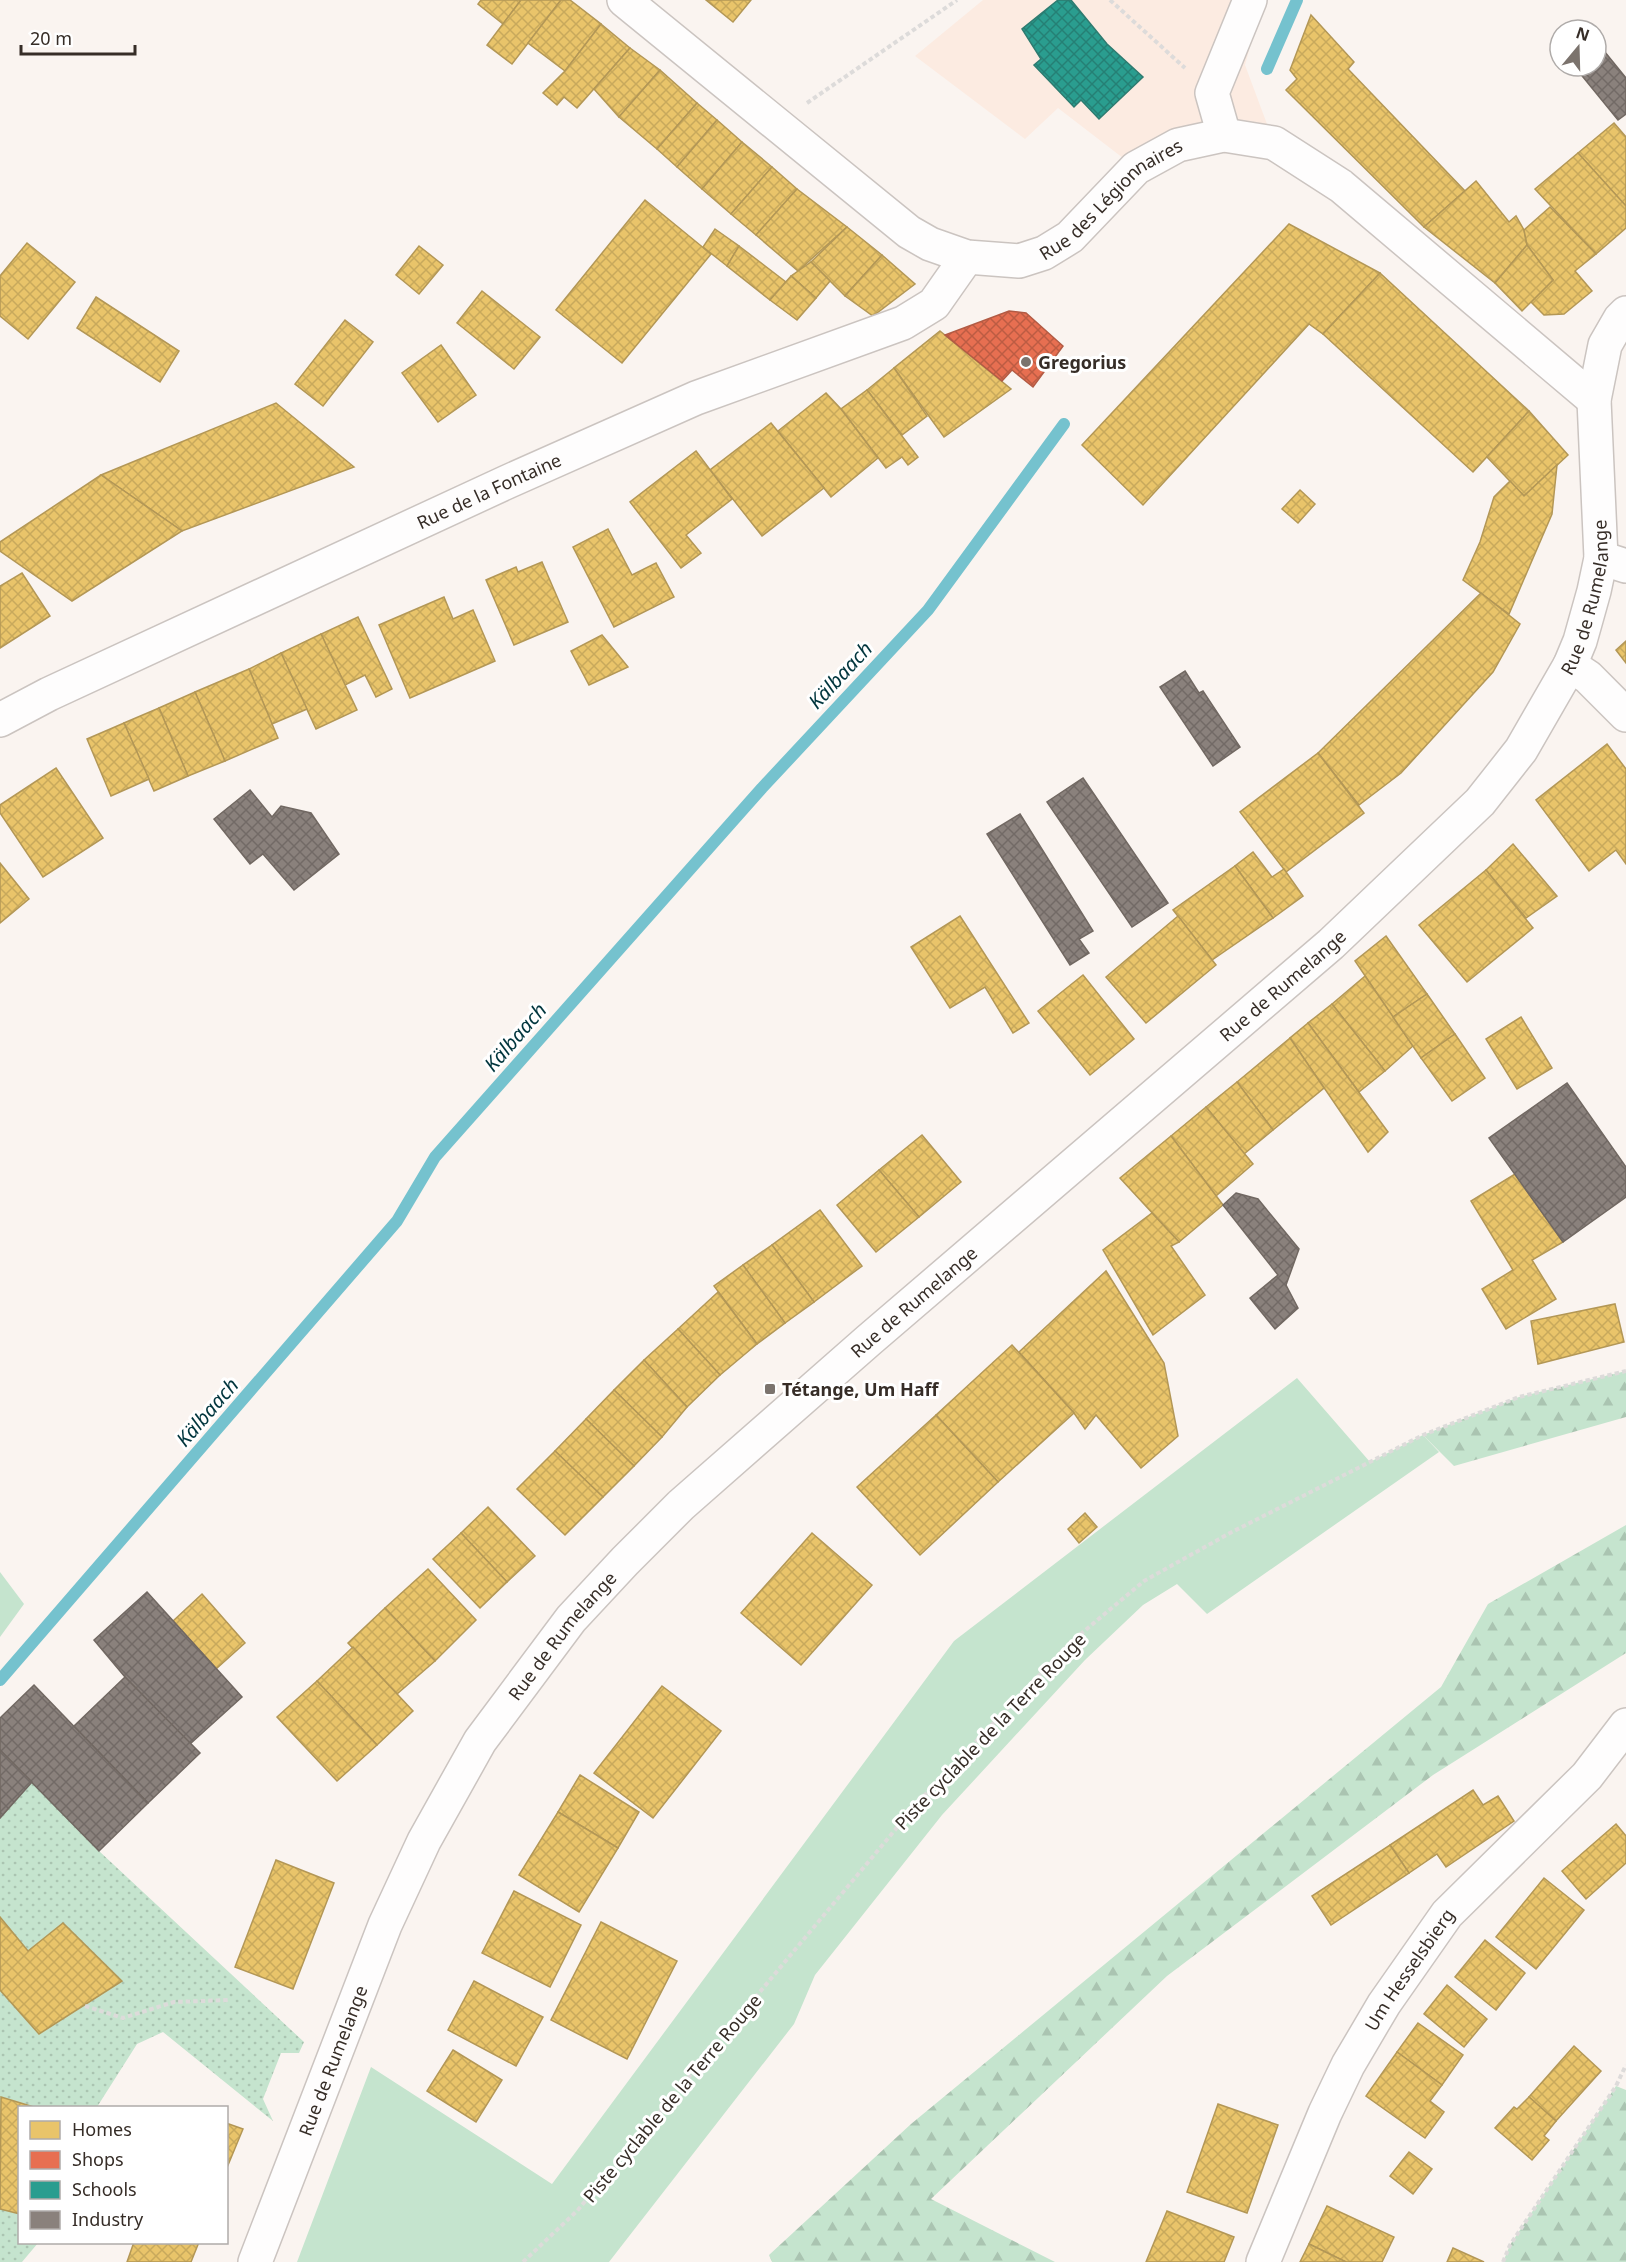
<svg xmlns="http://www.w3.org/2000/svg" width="1626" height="2262" font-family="'Noto Sans',sans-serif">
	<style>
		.built { fill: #fcebe1 }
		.grass { fill: #c5e4ce }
		.forest { fill: url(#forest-firs) }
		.park { fill: url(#park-dots) }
		.homes { fill: url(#homes-cross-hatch); stroke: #b39756; stroke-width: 1.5 }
		.shops { fill: url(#shops-cross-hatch); stroke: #b25b44; stroke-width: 1.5 }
		.schools { fill: url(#schools-cross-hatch); stroke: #2e7b70; stroke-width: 1.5 }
		.industry { fill: url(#industry-cross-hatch); stroke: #716862; stroke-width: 1.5 }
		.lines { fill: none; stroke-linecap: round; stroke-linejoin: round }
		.stream { stroke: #75c2ce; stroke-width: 12 }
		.minor-casing { stroke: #cbc4c0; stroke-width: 36 }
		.major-casing { stroke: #cbc4c0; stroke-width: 36 }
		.path { stroke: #dddbda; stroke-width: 4; stroke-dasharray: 4.5 3; stroke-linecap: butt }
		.minor { stroke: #fefdfd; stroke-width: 33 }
		.major { stroke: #fefdfd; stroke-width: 33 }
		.poi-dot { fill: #7b736d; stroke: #fff; stroke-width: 2 }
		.labels { text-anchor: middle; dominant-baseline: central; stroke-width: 6; stroke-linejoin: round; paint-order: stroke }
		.street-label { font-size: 18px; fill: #362d27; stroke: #fff }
		.poi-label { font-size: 18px; font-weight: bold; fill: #362d27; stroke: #fff; text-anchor: start }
		.water-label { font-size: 20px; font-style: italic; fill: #00353d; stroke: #fff }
	</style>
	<defs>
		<pattern id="forest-firs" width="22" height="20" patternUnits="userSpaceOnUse" patternTransform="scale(1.5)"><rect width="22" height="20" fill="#c5e4ce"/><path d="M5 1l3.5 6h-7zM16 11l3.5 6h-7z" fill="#aac4b1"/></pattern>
		<pattern id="park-dots" width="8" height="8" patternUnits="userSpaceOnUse" patternTransform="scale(1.5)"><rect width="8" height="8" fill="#c5e4ce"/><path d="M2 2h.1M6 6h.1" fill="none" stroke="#aac4b1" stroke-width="1.8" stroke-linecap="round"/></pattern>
		<pattern id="homes-cross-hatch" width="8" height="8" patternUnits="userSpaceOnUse" patternTransform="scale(1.5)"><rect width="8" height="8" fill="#e9c46a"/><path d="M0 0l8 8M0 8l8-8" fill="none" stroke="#c8a95c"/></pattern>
		<pattern id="shops-cross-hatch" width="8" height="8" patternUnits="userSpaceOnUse" patternTransform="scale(1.5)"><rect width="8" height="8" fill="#e76f51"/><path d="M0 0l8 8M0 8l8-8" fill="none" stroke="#bc5c43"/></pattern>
		<pattern id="schools-cross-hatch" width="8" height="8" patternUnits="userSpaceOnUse" patternTransform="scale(1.5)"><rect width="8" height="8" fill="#2a9d8f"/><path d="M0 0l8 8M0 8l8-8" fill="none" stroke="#258075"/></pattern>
		<pattern id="industry-cross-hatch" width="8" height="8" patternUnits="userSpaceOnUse" patternTransform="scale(1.5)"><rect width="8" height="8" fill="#8a817c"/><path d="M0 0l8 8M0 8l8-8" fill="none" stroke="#726a66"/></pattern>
	</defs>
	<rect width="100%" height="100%" fill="#faf4f0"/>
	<path class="built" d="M983 0H1263L1245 65 1274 143 1224 135 1136 168 1058 108 1025 139 915 56Z"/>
	<g class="grass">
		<path d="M1297 1378 1370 1462 1423 1435 1439 1452 1207 1614 1177 1584 1143 1605 1085 1660 942 1815 815 1975 794 2024 609 2262H297L371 2067 552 2184 954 1641Z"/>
		<path d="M0 1572 24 1604 0 1637Z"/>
	</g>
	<g class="forest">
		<path d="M1626 1371V1417L1454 1466 1423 1435 1519 1397Z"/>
		<path d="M1626 1525V1653L1433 1775 1167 1976 931 2199 1055 2262H772L769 2255 911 2124 1441 1687 1488 1604Z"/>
		<path d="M1616 2086 1626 2090V2262H1503L1510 2245Z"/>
	</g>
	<path class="park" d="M0 1745 99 1851 304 2042 299 2053H281L263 2099 273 2121 163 2032 137 2044 97 2107 20 2108V2242L38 2243 22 2262H0Z"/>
	<g class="homes">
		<path d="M481 0H521L503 24 478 4Z"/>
		<path d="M521 0H561L512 64 487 45Z"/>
		<path d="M561 0H570L601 24 565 71 528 43Z"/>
		<path d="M706 0H751L733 22Z"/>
		<path d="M1311 15 1354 62 1348 69 1465 191 1424 227 1286 90 1297 79 1290 70Z"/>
		<path d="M601 24 630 48 577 108 564 97 557 105 543 93 565 71Z"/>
		<path d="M630 48 660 70 619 117 594 89Z"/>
		<path d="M660 70 697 103 657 149 619 117Z"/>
		<path d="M697 103 717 120 677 167 657 149Z"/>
		<path d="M717 120 742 142 702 189 677 167Z"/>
		<path d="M1614 123 1626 137V206L1578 153Z"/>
		<path d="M742 142 772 167 731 214 702 189Z"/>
		<path d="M1578 153 1626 206V228L1596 254 1535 189Z"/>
		<path d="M772 167 797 189 756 235 731 214Z"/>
		<path d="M1476 181 1509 222 1516 216 1524 230 1527 245 1495 283 1424 227Z"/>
		<path d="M797 189 847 227 798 271 756 235Z"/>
		<path d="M645 200 711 254 622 363 556 310Z"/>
		<path d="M1550 207 1596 254 1575 271 1592 291 1564 314 1544 315 1531 302 1553 280 1527 245 1524 230Z"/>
		<path d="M1289 224 1380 273 1323 334 1309 324 1143 505 1082 445Z"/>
		<path d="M847 227 882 255 845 296 811 262Z"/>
		<path d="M715 229 739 246 727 266 703 247Z"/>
		<path d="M27 243 75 282 28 339 0 316V276Z"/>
		<path d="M1527 245 1553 280 1522 311 1495 283Z"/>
		<path d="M419 246 443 265 419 294 396 275Z"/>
		<path d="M739 246 786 282 770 300 727 266Z"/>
		<path d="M882 255 915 284 873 316 845 296Z"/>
		<path d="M811 262 830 281 816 298 791 276Z"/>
		<path d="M1380 273 1529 411 1473 472 1323 334Z"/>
		<path d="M791 276 816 298 797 320 770 300Z"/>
		<path d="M482 291 540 337 514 369 457 323Z"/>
		<path d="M96 297 179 351 160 382 77 328Z"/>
		<path d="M345 320 373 342 323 406 295 384Z"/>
		<path d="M940 331 1011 389 944 437 894 368Z"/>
		<path d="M441 345 476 395 438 422 402 373Z"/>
		<path d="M894 368 927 416 902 435 867 390Z"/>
		<path d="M867 390 918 457 908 465 902 457 886 468 841 409Z"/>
		<path d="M826 393 841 409 878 458 831 497 778 431Z"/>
		<path d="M276 403 354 467 182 531 101 475Z"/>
		<path d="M1529 411 1568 455 1524 496 1487 457Z"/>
		<path d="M771 423 824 488 762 536 710 470Z"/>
		<path d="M696 451 732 499 686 535 701 553 681 568 630 502Z"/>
		<path d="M1557 465 1552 514 1509 614 1463 580 1480 542 1494 497 1510 481 1524 496Z"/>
		<path d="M101 475 182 531 72 601 0 551V542Z"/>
		<path d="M1300 490 1315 504 1298 523 1282 509Z"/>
		<path d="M608 529 632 575 656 563 674 597 614 627 573 547Z"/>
		<path d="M542 562 568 622 514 645 486 580 516 567 518 572Z"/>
		<path d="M22 573 50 616 0 648V586Z"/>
		<path d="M1481 593 1520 624 1493 672 1401 773 1359 805 1318 753Z"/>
		<path d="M444 597 453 619 473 610 495 661 410 698 379 625Z"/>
		<path d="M358 617 392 689 376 697 365 675 345 685 321 634Z"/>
		<path d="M321 634 357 710 316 729 281 653Z"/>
		<path d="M602 635 628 667 589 685 571 651Z"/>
		<path d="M1626 641V663L1616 650Z"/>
		<path d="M281 653 307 709 272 724 249 669Z"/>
		<path d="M249 669 278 738 225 761 195 692Z"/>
		<path d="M195 692 225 761 188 776 159 708Z"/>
		<path d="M159 708 188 776 154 791 124 723Z"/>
		<path d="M124 723 149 779 111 796 87 739Z"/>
		<path d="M1607 744 1626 769V864L1616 850 1589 871 1536 800Z"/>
		<path d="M1318 753 1364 813 1286 872 1240 812Z"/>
		<path d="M56 768 103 838 43 877 0 813V805Z"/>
		<path d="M1513 844 1557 896 1526 918 1486 870Z"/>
		<path d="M1253 852 1272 877 1284 869 1303 896 1273 918 1235 866Z"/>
		<path d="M0 863 29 899 0 923Z"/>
		<path d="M1235 866 1273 918 1212 960 1173 910Z"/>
		<path d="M1486 870 1533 928 1467 982 1419 925Z"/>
		<path d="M960 916 1029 1023 1013 1033 985 987 950 1008 911 947Z"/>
		<path d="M1178 916 1216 965 1146 1023 1106 977Z"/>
		<path d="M1386 936 1427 994 1393 1017 1355 961Z"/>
		<path d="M1083 975 1134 1039 1090 1075 1038 1011Z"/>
		<path d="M1365 976 1413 1046 1385 1071 1332 1004Z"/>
		<path d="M1427 994 1455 1034 1421 1058 1393 1017Z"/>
		<path d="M1332 1004 1385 1071 1359 1092 1308 1023Z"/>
		<path d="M1521 1017 1552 1068 1517 1089 1486 1039Z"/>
		<path d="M1308 1023 1388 1132 1368 1152 1290 1038Z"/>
		<path d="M1455 1034 1485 1078 1452 1101 1421 1058Z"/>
		<path d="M1290 1038 1324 1088 1273 1130 1237 1082Z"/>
		<path d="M1237 1082 1273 1130 1244 1154 1206 1107Z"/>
		<path d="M1206 1107 1253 1164 1216 1196 1171 1136Z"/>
		<path d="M922 1135 961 1182 919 1217 879 1170Z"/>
		<path d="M1171 1136 1223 1205 1179 1242 1120 1178Z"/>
		<path d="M879 1170 919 1217 876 1252 837 1205Z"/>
		<path d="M1515 1174 1563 1242 1532 1260 1556 1299 1506 1329 1482 1289 1513 1270 1471 1201Z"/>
		<path d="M820 1210 862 1266 814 1302 772 1245Z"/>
		<path d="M1152 1213 1179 1242 1171 1246 1205 1295 1153 1335 1103 1250Z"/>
		<path d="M772 1245 814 1302 785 1323 743 1265Z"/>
		<path d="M743 1265 785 1323 757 1344 714 1286Z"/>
		<path d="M1106 1271 1164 1363 1178 1436 1141 1468 1096 1415 1085 1429 1074 1413 1019 1352Z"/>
		<path d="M718 1292 757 1344 720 1375 678 1329Z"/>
		<path d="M1615 1304 1624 1342 1538 1364 1531 1321Z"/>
		<path d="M678 1329 720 1375 687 1407 644 1360Z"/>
		<path d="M1012 1345 1074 1413 998 1482 936 1415Z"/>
		<path d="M644 1360 687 1407 662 1437 614 1390Z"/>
		<path d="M614 1390 662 1437 634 1466 586 1419Z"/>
		<path d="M936 1415 998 1482 920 1555 857 1487Z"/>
		<path d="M586 1419 634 1466 603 1497 555 1451Z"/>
		<path d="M555 1451 603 1497 565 1535 517 1489Z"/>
		<path d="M488 1507 535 1556 507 1582 461 1533Z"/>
		<path d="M1085 1513 1097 1527 1079 1543 1068 1529Z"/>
		<path d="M461 1533 507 1582 480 1608 433 1559Z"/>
		<path d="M812 1533 872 1585 801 1665 741 1613Z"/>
		<path d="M428 1569 476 1620 435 1661 385 1608Z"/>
		<path d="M202 1594 245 1643 216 1669 173 1621Z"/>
		<path d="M385 1608 435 1661 397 1694 348 1643Z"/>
		<path d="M353 1647 413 1711 377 1745 317 1681Z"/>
		<path d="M317 1681 377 1745 337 1781 277 1717Z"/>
		<path d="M662 1686 721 1731 653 1818 594 1773Z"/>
		<path d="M580 1775 639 1812 618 1848 558 1812Z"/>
		<path d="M1473 1790 1483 1805 1498 1796 1514 1821 1446 1867 1437 1854 1409 1873 1390 1845Z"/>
		<path d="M558 1812 618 1848 579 1912 519 1875Z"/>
		<path d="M1616 1824 1626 1836V1863L1586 1899 1562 1871Z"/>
		<path d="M1390 1845 1409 1873 1331 1925 1312 1896Z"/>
		<path d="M276 1860 334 1883 293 1989 235 1967Z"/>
		<path d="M1544 1878 1584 1910 1536 1969 1496 1937Z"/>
		<path d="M514 1891 581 1925 550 1987 482 1953Z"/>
		<path d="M0 1917 28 1951 63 1923 122 1981 39 2034 0 1990Z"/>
		<path d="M601 1922 677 1961 627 2059 551 2020Z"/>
		<path d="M1485 1940 1525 1973 1496 2010 1455 1977Z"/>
		<path d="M474 1981 543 2017 516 2066 448 2030Z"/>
		<path d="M1447 1985 1487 2019 1464 2047 1424 2014Z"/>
		<path d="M1418 2023 1463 2055 1442 2085 1397 2052Z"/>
		<path d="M1574 2046 1601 2071 1556 2121 1529 2097Z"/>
		<path d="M453 2050 502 2080 476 2122 427 2091Z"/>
		<path d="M1397 2052 1442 2085 1430 2101 1444 2112 1425 2138 1366 2096Z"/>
		<path d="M1 2097 37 2108H20V2214L0 2209Z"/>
		<path d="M1529 2097 1556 2121 1544 2136 1549 2140 1532 2160 1495 2128 1514 2107 1517 2109Z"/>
		<path d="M1218 2104 1278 2125 1247 2213 1187 2192Z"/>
		<path d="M226 2123 243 2129 226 2170Z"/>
		<path d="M1409 2152 1432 2169 1413 2194 1390 2176Z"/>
		<path d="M1327 2206 1394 2237 1382 2262H1346L1309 2244Z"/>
		<path d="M1167 2211 1234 2237 1224 2262H1146Z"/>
		<path d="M134 2242H199L191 2262H127Z"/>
		<path d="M1309 2244 1346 2262H1300Z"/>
		<path d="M1453 2248 1484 2262H1447Z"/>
	</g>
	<path class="shops" d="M1009 311 1026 313 1063 346 1033 387 1012 370 1002 381 945 335Z"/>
	<path class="schools" d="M1058 0H1071L1107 44 1143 77 1099 119 1081 100 1074 107 1034 65 1041 59 1022 29Z"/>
	<g class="industry">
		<path d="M1596 41 1626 78V114L1618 120 1574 66H1596Z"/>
		<path d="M1185 671 1199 693 1203 691 1240 747 1213 766 1160 687Z"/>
		<path d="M1083 778 1168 903 1132 927 1047 802Z"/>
		<path d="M250 790 272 817 281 806 311 813 339 854 294 890 263 854 250 864 214 819Z"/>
		<path d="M1020 814 1093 931 1079 939 1089 953 1070 965 987 834Z"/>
		<path d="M1567 1083 1626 1167V1197L1563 1242 1489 1138Z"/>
		<path d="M1236 1193 1258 1199 1299 1249 1286 1285 1298 1308 1275 1329 1250 1298 1278 1275 1223 1205Z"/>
		<path d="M147 1592 242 1697 190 1744 125 1677 94 1640Z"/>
		<path d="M125 1677 200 1753 148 1803 74 1726Z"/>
		<path d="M34 1685 148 1803 99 1851 0 1750V1718Z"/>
		<path d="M0 1750 32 1782 0 1818Z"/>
	</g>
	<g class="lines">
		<g class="stream">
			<path d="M1267 69 1297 0"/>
			<path d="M0 1680 397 1221 435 1157 762 788 928 610 1064 424"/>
		</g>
		<defs>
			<g id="minor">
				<path id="s1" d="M624 0 909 232 930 244 967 257 1019 261 1044 253 1070 237 1136 168 1178 145 1224 135 1274 143 1341 186 1594 400"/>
				<path d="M1224 135 1212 93 1250 0"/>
				<path d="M1601 558 1626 566"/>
				<path d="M1570 665 1588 677 1626 715"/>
				<path id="s2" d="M0 720 49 694 507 482 696 398 903 323 934 304 967 257"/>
				<path id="s3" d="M1263 2262 1325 2113 1348 2065 1384 2004 1447 1914 1587 1776 1626 1725"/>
			</g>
			<g id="major">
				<path id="s4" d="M255 2262 385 1925 424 1841 480 1741 571 1619 625 1561 681 1505 869 1340 1331 944 1480 802 1521 750 1570 665 1580 641 1594 591 1601 558 1594 400 1605 345 1620 319 1626 313"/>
			</g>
		</defs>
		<use href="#minor" class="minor-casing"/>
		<use href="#major" class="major-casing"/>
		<g class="path">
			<path d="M1110 0 1185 68"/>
			<path d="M807 103 957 0"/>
			<path d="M85 2006 123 2018 174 2002 230 2000"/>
			<path d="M523 2262 577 2211 920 1800 1070 1643 1144 1581 1230 1533 1423 1435 1519 1397 1626 1371"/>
			<path d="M1503 2262 1510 2245 1616 2086 1626 2065"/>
		</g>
		<use href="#minor" class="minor"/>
		<use href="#major" class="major"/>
	</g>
	<g class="poi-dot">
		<circle cx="1026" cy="362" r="6"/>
		<rect x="764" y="1383" width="12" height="12" rx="3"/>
	</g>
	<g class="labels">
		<g class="street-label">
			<text stroke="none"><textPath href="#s1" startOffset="596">Rue des Légionnaires</textPath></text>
			<text stroke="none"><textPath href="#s2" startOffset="540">Rue de la Fontaine</textPath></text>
			<text stroke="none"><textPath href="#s4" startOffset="2178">Rue de Rumelange</textPath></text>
			<text stroke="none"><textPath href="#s4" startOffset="1674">Rue de Rumelange</textPath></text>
			<text stroke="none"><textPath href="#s4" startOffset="1188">Rue de Rumelange</textPath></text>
			<text stroke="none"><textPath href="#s4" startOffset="702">Rue de Rumelange</textPath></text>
			<text transform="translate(990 1731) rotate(-46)">Piste cyclable de la Terre Rouge</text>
			<text stroke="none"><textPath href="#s3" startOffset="328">Um Hesselsbierg</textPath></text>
			<text stroke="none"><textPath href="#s4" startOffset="216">Rue de Rumelange</textPath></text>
			<text transform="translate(672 2098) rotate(-50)">Piste cyclable de la Terre Rouge</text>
		</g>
		<g class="poi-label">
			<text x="1038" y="362">Gregorius</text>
			<text x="782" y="1389">Tétange, Um Haff</text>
		</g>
		<g class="water-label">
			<text transform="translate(840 675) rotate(-47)">Kälbaach</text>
			<text transform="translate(515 1037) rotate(-49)">Kälbaach</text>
			<text transform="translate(207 1412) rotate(-49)">Kälbaach</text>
		</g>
	</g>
	<rect x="18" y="2106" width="210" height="138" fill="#ffffff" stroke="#afaba9" stroke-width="1.5"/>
	<rect x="30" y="2121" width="30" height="18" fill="#e9c46a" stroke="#afaba9" stroke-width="1.5"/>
	<text x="72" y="2136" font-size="18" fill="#362d27">Homes</text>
	<rect x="30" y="2151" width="30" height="18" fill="#e76f51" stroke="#afaba9" stroke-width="1.5"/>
	<text x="72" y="2166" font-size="18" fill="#362d27">Shops</text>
	<rect x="30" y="2181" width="30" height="18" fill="#2a9d8f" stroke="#afaba9" stroke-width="1.5"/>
	<text x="72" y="2196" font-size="18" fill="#362d27">Schools</text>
	<rect x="30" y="2211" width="30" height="18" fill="#8a817c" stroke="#afaba9" stroke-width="1.5"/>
	<text x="72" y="2226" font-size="18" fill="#362d27">Industry</text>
	<g transform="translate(1578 48) rotate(19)"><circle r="28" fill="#ffffff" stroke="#afaba9" stroke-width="1.5"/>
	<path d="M0-4.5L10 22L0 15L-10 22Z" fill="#7b736d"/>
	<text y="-9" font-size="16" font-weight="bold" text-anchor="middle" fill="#362d27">N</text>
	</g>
	<path d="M21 45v9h114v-9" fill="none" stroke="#362d27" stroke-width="3"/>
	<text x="30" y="45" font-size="18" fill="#362d27" stroke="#ffffff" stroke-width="4.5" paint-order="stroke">20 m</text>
</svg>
